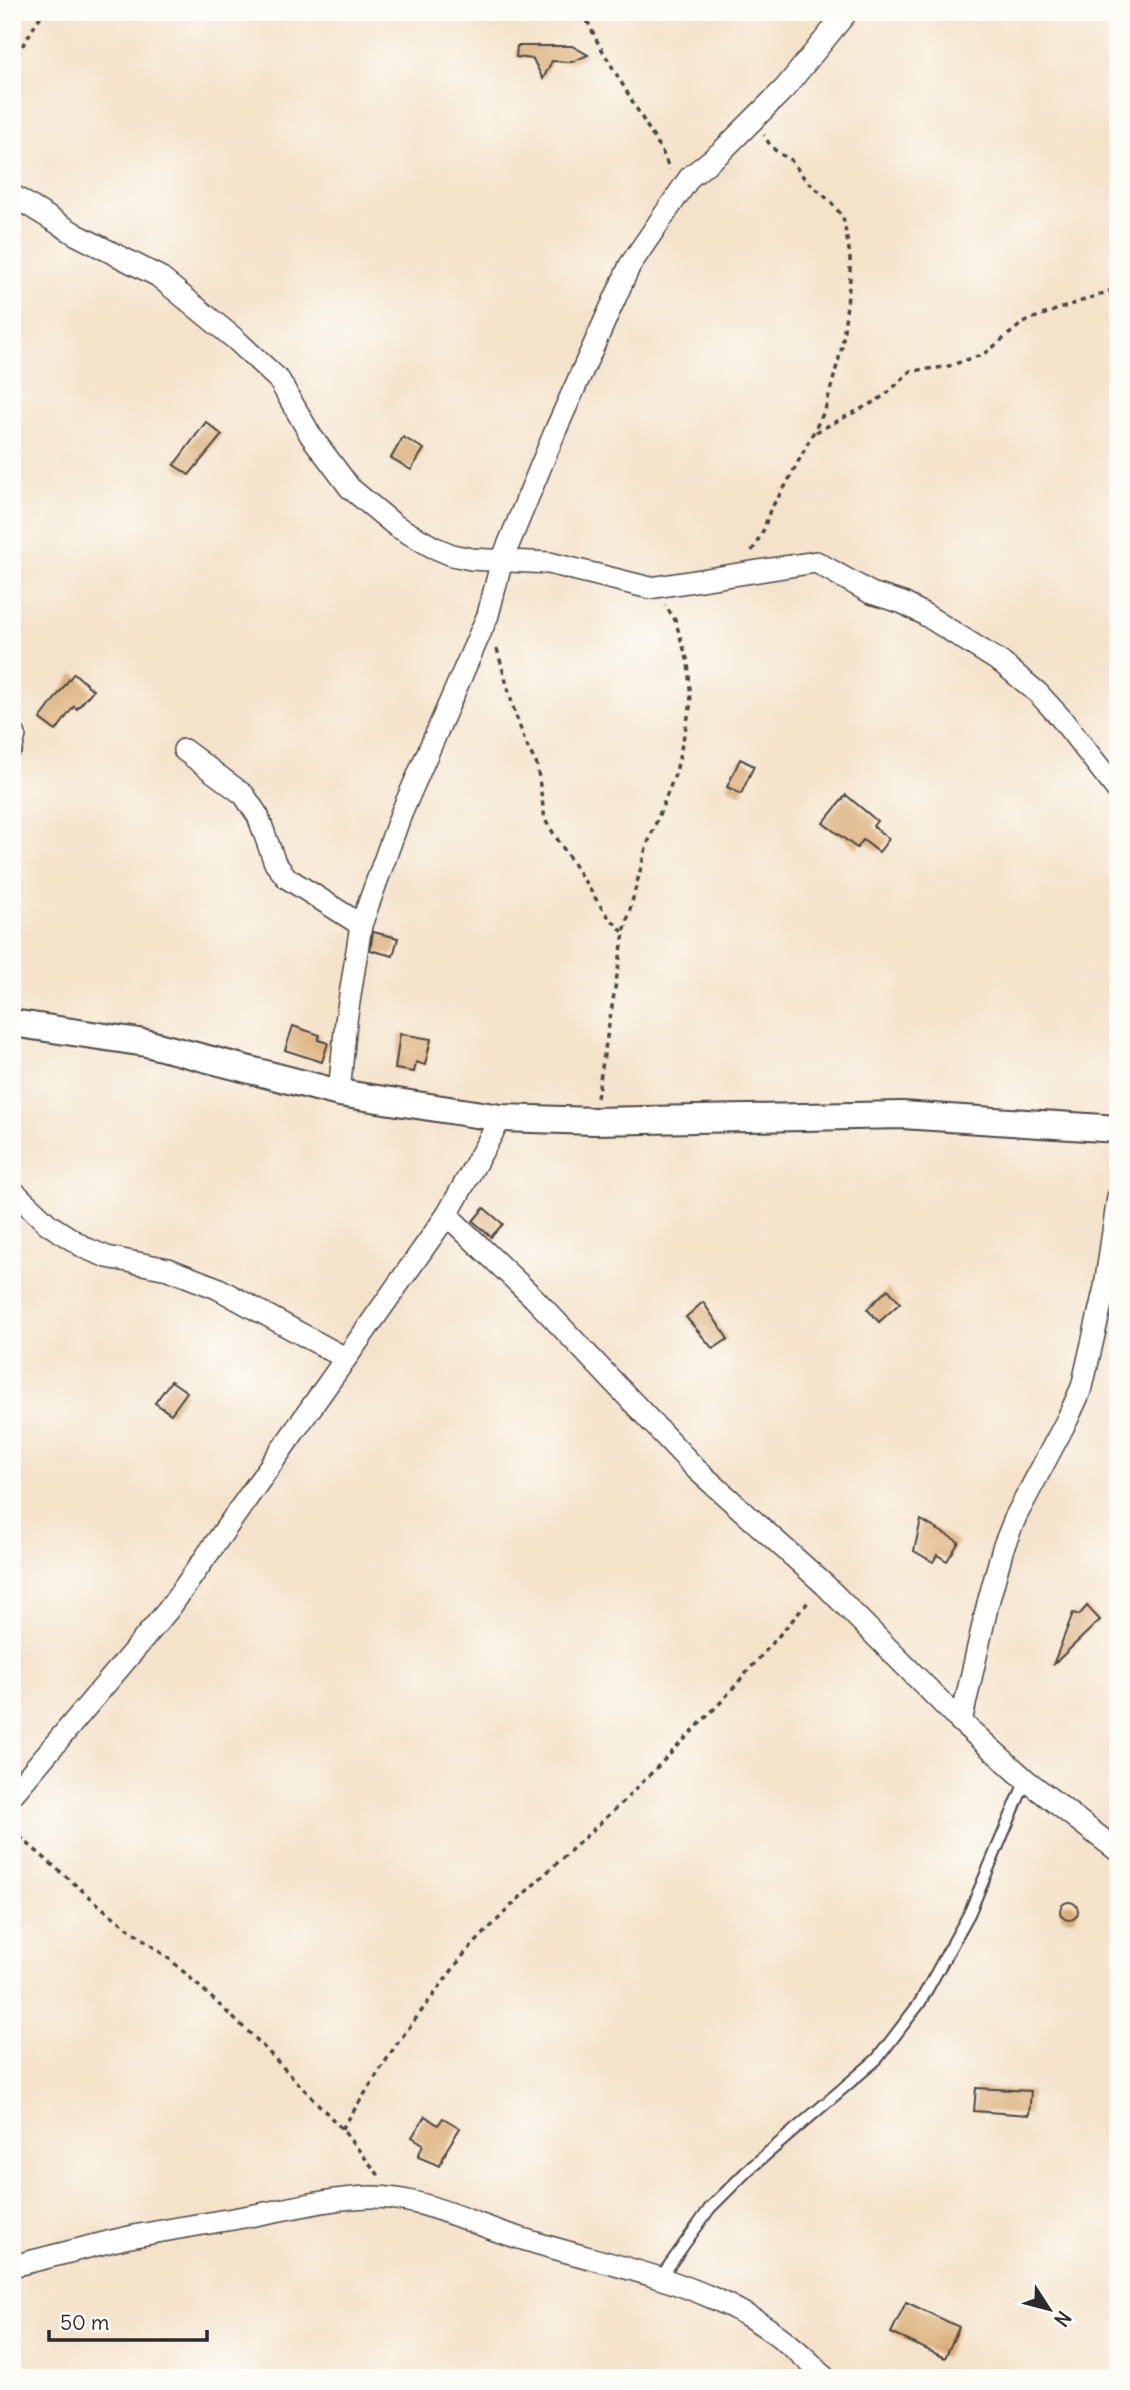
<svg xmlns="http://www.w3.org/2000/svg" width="1130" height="2390" font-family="Delius,sans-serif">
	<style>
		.building { fill: #dbae77 }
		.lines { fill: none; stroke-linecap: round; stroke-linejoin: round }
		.service-casing { stroke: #494643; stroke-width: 14 }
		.minor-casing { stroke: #494643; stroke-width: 24 }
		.tertiary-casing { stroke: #494643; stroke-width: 30 }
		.path { stroke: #494643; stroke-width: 3.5; stroke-dasharray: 5 5; stroke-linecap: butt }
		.service { stroke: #fff; stroke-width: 10 }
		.minor { stroke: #fff; stroke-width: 21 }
		.tertiary { stroke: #fff; stroke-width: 26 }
	</style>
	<rect width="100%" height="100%" fill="#fdfcf7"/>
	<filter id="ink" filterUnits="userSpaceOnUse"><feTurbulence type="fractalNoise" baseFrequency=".0143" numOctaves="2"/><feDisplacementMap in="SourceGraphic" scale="14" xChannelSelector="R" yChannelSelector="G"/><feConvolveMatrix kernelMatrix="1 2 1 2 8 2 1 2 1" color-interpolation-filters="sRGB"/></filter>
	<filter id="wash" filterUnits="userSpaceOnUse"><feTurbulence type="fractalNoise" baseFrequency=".00686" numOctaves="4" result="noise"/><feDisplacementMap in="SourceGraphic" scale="28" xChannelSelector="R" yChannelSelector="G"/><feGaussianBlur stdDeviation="1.57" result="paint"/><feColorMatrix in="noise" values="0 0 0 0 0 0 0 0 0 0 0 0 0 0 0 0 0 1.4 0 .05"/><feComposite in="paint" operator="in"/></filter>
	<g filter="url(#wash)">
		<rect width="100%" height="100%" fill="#f4e2c9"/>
		<g id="blocks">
			<g class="building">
				<path d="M517 46H572L588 55 572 62 552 61 543 79 533 59 516 57Z"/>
				<path d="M206 422 222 435 189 475 174 465Z"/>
				<path d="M403 437 424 449 411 470 391 458Z"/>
				<path d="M74 673 93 690 77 709 74 706 56 731 40 719Z"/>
				<path d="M740 759 754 766 741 794 727 787Z"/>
				<path d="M846 795 877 821 873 826 889 839 879 852 863 840 857 848 823 823Z"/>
				<path d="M373 932 398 938 393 956 370 950Z"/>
				<path d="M293 1026 320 1035 318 1040 328 1043 322 1062 285 1050Z"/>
				<path d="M400 1034 431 1039 425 1065 416 1062 414 1072 395 1069Z"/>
				<path d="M484 1208 503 1224 491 1237 473 1221Z"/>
				<path d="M888 1289 900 1303 879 1322 867 1309Z"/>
				<path d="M703 1302 728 1339 713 1349 686 1317Z"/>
				<path d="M171 1381 187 1392 171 1414 155 1403Z"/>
				<path d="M921 1520 959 1542 947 1561 937 1555 933 1562 914 1551Z"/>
				<path d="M1087 1606 1100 1620 1053 1665 1073 1613 1079 1615Z"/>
				<circle cx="1069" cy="1911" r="9"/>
				<path d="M976 2088 1031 2091 1029 2115 974 2111Z"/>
				<path d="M425 2116 438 2125 443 2118 460 2128 447 2149 440 2166 418 2157 423 2144 412 2137Z"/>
				<path d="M906 2302 959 2327 945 2358 891 2333Z"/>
			</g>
		</g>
	</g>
	<g filter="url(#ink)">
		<use href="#blocks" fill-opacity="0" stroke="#494643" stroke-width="2"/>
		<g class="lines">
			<defs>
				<path id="service" d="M661 2277 710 2208 747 2171 877 2059 919 2004 969 1914 1026 1780"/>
				<g id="minor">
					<path d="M12 195 77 235 158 276 235 339 279 380 311 436 350 488 396 526 433 547 452 555 471 559 549 563 650 588 816 562 871 593 903 603 924 614 1002 663 1038 693 1060 717 1118 791"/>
					<path d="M12 747 15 735"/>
					<path d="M184 750 244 795 258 816 275 863 287 878 361 925"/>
					<path d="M339 1093 346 1021 361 925 401 814 488 615 502 560 557 427 630 265 690 177 721 152 785 88 847 12"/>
					<path d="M12 1190 48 1224 85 1248 107 1257 168 1269 217 1288 345 1358"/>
					<path d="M447 1215 534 1298 696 1469 825 1585 961 1722 1026 1780 1118 1851"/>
					<path d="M961 1722 988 1603 1003 1548 1016 1516 1068 1418 1082 1387 1105 1287 1118 1197"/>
					<path d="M12 1795 169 1609 447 1215 501 1118"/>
					<path d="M12 2266C50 2257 87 2247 125 2238 168 2229 212 2223 255 2215 293 2208 331 2198 370 2197 418 2196 463 2220 507 2234 625 2273 736 2280 825 2378"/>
				</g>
				<path id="tertiary" d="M12 1023 146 1043 339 1093 501 1118 594 1121 902 1115 1118 1129"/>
			</defs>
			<use href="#service" class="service-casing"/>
			<use href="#minor" class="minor-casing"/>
			<use href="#tertiary" class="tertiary-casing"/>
			<g class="path">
				<path d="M583 12 597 41 665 157 669 170"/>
				<path d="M12 63 43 12"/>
				<path d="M816 432 876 401 889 392 910 371 946 367 978 356 987 352 1019 326 1031 319 1118 288"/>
				<path d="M752 551 764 529 770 510 786 485 825 410 842 347 850 278V255L843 217 830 201 805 179 790 159 778 153 770 145 764 135"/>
				<path d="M497 649 514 710 526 744 537 765 545 820 605 913 624 933"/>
				<path d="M597 1098 624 933 646 848 676 772 691 703 688 662 675 620 665 605"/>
				<path d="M12 1830 106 1911 172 1961 255 2038 342 2129 381 2178"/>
				<path d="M342 2129 396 2045 465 1953 515 1902 624 1801 720 1703 810 1600"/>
			</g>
			<use href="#service" class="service"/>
			<use href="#minor" class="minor"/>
			<use href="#tertiary" class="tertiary"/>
		</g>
	</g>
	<rect width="1130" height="2390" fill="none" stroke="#fdfcf7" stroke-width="42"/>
	<g transform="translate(1049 2309) rotate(126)" stroke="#fdfcf7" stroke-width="5" paint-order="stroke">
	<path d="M0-5L12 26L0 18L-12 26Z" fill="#2b2b2b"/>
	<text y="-10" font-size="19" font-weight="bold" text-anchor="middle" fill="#2b2b2b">N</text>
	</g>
	<path d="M49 2330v10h158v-10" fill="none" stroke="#2b2b2b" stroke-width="3.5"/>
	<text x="60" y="2330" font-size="21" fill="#2b2b2b" stroke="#fdfcf7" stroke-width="5" paint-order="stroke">50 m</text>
</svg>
